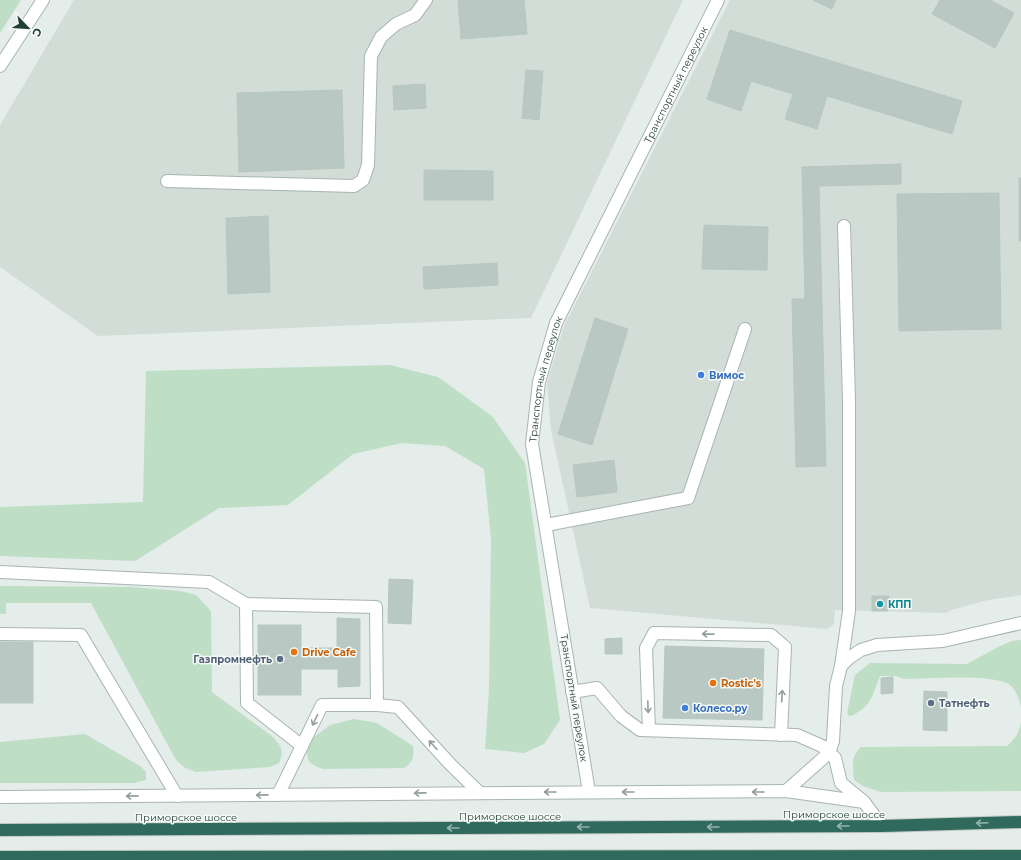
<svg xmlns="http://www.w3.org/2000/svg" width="1021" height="860" font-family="Montserrat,sans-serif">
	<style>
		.built { fill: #d2ddd8 }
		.green { fill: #bedec6 }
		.building { fill: #b9c8c2; stroke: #b7c7c0 }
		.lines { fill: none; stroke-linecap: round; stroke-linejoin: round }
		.minor-casing { stroke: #a7b5b0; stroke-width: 14 }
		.highway-casing { stroke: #c2c9c7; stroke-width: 14 }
		.minor { stroke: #fff; stroke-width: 12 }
		.highway { stroke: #306a5d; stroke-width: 12 }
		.oneway { stroke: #929f9b }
		.oneway2 { stroke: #92b2aa }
		.shop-dot { fill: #3f7fe0; stroke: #f5faf7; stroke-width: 1.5 }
		.culture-dot { fill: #0f9aa8; stroke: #f5faf7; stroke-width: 1.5 }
		.food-dot { fill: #e8710a; stroke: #f5faf7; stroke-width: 1.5 }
		.service-dot { fill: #5c6f8a; stroke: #f5faf7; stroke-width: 1.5 }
		.labels { text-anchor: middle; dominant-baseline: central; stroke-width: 3; stroke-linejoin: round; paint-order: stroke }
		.street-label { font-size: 10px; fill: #243f37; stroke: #f5faf7 }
		.shop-label { font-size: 10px; font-weight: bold; fill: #366cbe; stroke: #f5faf7; text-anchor: start }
		.culture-label { font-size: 10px; font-weight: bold; fill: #0d838f; stroke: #f5faf7; text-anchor: start }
		.food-label { font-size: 10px; font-weight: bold; fill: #c56008; stroke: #f5faf7; text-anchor: start }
		.service-label { font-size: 10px; font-weight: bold; fill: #4e5e75; stroke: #f5faf7; text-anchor: end }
	</style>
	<rect width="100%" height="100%" fill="#e4ede9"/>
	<g class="built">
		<path d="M74 0H683L531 318 98 336 0 267V125Z"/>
		<path d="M730 0H1021V595L988 600 951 610 946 613 835 610 834 624 827 629 590 608 551 430 547 383 564 326Z"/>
	</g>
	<g class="green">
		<path d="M0 0H21L0 33Z"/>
		<path d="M390 365 438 377 492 416 525 463 560 720 544 744 524 753 485 749 489 689 491 539 484 469 445 446 402 443 353 454 288 505 219 508 135 561 0 556V507L143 502 146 371Z"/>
		<path d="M0 586 131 587 180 591 196 595 211 611 212 692 273 737C282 747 284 751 279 763L270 767 196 772 185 768 176 760 91 603H6V614H0Z"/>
		<path d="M1021 640V708C1020 701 1017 691 1011 686 998 673 925 679 904 679L896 676H880C874 690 873 703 858 712 855 714 853 716 849 716L847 713 855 675 870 663 967 664 998 647 1012 641Z"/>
		<path d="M354 719 377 723 413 746C414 757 414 761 404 768L323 769C306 764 305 757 309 741L330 725Z"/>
		<path d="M1021 722V791L881 792 863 786 854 780C853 767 850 757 861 747L1007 746C1015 739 1019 733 1021 722Z"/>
		<path d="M85 734 140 766 146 772V780L134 783H0V742Z"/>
	</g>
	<g class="building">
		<path d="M458 0H524L527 34 461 39Z"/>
		<path d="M813 0H836L832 9Z"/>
		<path d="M940 0H990L1014 13 995 48 932 14Z"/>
		<path d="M730 30 962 101 952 134 827 96 817 129 785 119 793 94 751 81 741 111 707 99Z"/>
		<path d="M526 70 543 71 539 120 522 118Z"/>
		<path d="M425 84 426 108 394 110 393 86Z"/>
		<path d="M342 90 344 168 239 172 237 93Z"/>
		<path d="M901 164V184L819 186 826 466 796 467 792 299H805L802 167Z"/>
		<path d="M424 170 493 171V200H424Z"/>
		<rect x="1019" y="178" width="2" height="63"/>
		<path d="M999 193 1001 329 899 331 897 194Z"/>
		<path d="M268 216 270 292 228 294 226 218Z"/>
		<path d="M704 225 768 227 767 270 702 269Z"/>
		<path d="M497 263 498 285 424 289 423 267Z"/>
		<path d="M595 318 628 329 592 445 558 434Z"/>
		<path d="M614 460 617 492 577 497 573 465Z"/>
		<path d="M389 579 413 580 411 624 388 623Z"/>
		<path d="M872 596H889L888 611H872Z"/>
		<path d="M337 618 360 619V686L338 687V669H301V648H337Z"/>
		<rect x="258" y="625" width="43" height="70"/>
		<path d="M622 638V654H605V639Z"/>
		<rect x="0" y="642" width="33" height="61"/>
		<path d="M665 646 764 649 762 720 663 718Z"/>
		<path d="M893 677V693L881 694V678Z"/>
		<path d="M924 691 947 692V731L923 730Z"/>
	</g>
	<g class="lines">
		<defs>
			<g id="minor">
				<path d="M0 66 43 0"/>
				<path d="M167 181 354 186 363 180 368 165 371 56 381 37 396 24 415 15 426 0"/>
				<path d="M546 525 688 498 745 329"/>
				<path d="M0 572 209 582 246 604 376 607 377 705"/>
				<path d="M246 604 247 703 302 746"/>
				<path d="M0 634 81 635 177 796"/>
				<path d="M841 666 849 658 861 650 877 645 943 641 1021 623"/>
				<path d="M572 692 597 688 621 716 640 730 797 735 822 746 835 758 841 783 864 802"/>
				<path d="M649 730 646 648 654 633 771 635 785 647 781 735"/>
				<path d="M786 791 829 753 833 741 836 686 841 666 849 611V400L844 226"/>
				<path id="s1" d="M589 792 532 444 539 382 556 323 718 0"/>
				<path d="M278 795 322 705H377L398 707 451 765 480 793"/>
				<path d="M0 797 786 791 864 802 882 826"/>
			</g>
			<g id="highway">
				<path d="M0 830 882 826 1021 822"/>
				<path d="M0 857 1021 856"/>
			</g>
		</defs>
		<use href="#minor" class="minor-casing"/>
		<use href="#highway" class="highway-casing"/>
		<use href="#minor" class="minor"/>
		<use href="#highway" class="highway"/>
	</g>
	<defs><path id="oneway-shaft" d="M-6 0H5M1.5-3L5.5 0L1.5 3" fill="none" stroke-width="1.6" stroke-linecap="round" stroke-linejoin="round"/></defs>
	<g class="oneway">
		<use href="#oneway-shaft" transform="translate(708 634) rotate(-179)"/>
		<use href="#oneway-shaft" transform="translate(782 696) rotate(-87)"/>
		<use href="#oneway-shaft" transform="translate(648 707) rotate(88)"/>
		<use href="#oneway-shaft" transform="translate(315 720) rotate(116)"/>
		<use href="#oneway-shaft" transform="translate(433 745) rotate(-132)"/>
		<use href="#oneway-shaft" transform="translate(550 792) rotate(180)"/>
		<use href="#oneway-shaft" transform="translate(628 792) rotate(180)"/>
		<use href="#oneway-shaft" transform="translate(758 792) rotate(180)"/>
		<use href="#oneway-shaft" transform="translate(420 793) rotate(179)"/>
		<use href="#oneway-shaft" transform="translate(262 795) rotate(179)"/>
		<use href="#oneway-shaft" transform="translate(132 796) rotate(179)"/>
	</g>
	<g class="oneway2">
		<use href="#oneway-shaft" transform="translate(982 823) rotate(178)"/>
		<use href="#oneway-shaft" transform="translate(843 826) rotate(180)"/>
		<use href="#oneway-shaft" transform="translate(583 827) rotate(180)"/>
		<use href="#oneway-shaft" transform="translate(713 827) rotate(180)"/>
		<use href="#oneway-shaft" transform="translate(453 828) rotate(180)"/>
	</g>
	<g class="shop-dot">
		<circle cx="701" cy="375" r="4"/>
		<circle cx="685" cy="708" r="4"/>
	</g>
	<circle class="culture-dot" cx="880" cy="604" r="4"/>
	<g class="food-dot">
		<circle cx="294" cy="652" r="4"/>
		<circle cx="713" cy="683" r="4"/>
	</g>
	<g class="service-dot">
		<circle cx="280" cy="659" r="4"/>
		<circle cx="931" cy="703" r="4"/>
	</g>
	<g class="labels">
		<g class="street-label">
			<text stroke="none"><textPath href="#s1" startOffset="743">Транспортный переулок</textPath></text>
			<text stroke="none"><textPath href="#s1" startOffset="419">Транспортный переулок</textPath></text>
			<text transform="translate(574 698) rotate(81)">Транспортный переулок</text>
			<text x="834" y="814">Приморское шоссе</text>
			<text x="510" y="816">Приморское шоссе</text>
			<text x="186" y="817">Приморское шоссе</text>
		</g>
		<g class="shop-label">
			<text x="709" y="375">Вимос</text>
			<text x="693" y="708">Колесо.ру</text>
		</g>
		<g class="culture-label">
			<text x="888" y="604">КПП</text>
		</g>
		<g class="food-label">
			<text x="302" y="652">Drive Cafe</text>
			<text x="721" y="683">Rostic's</text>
		</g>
		<g class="service-label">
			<text x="272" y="659">Газпромнефть</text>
			<text x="939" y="703" text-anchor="start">Татнефть</text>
		</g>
	</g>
	<g transform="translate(28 28) rotate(115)" stroke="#f5faf7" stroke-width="3" paint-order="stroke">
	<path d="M0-3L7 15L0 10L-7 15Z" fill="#243f37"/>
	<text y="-6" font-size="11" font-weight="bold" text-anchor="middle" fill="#243f37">С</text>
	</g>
</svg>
